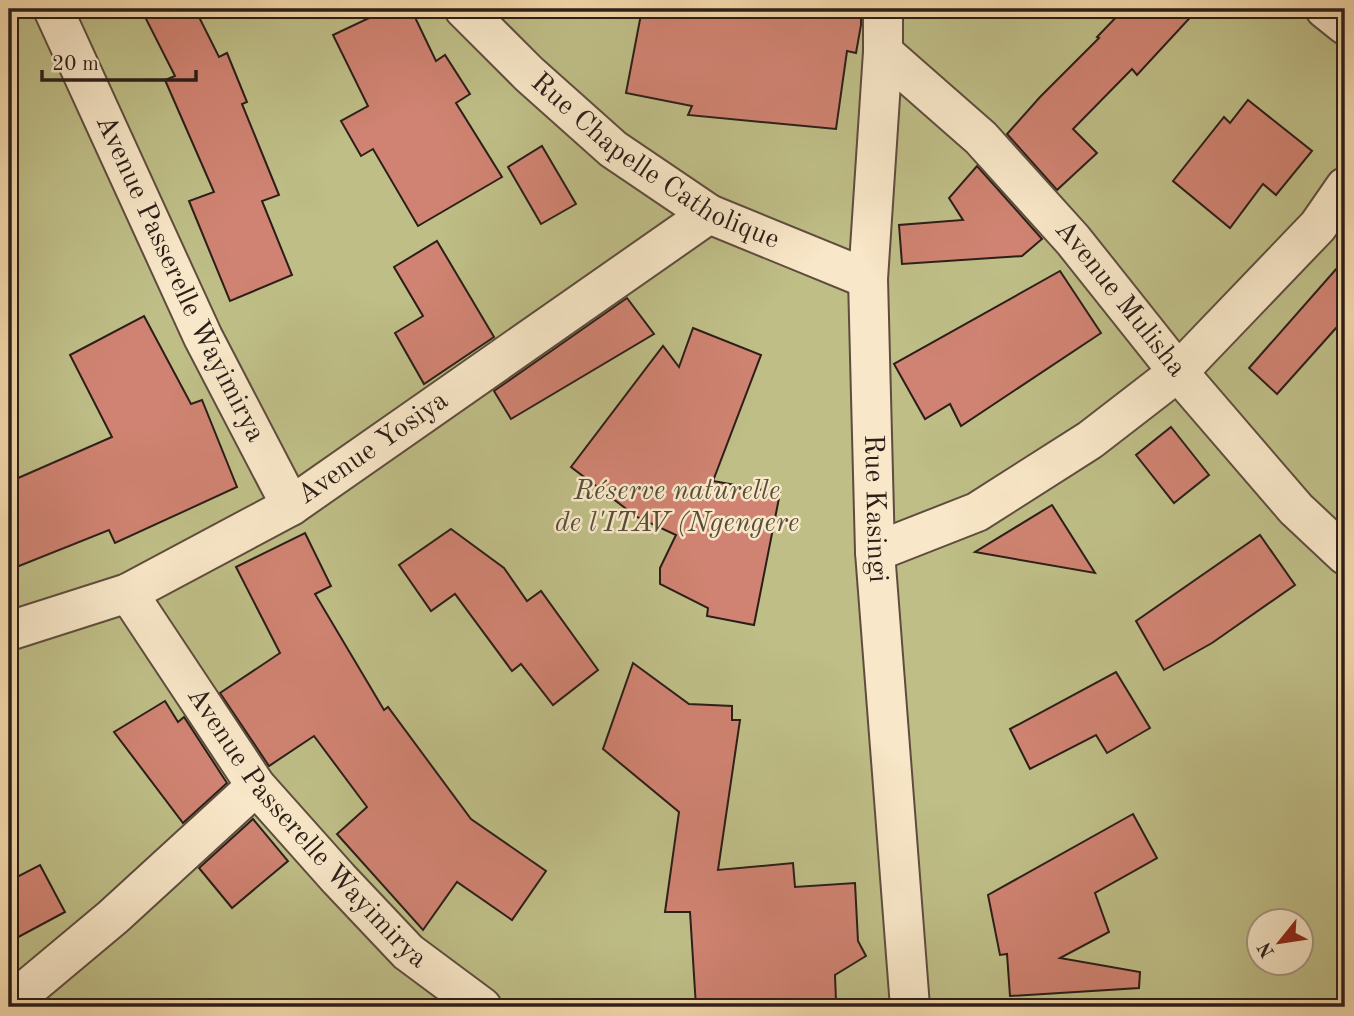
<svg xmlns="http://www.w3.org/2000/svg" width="1354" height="1016" font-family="'Old Standard TT',serif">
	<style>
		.green { fill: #bfbe87; stroke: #756e50; stroke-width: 2; fill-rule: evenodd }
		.building { fill: #d08372; stroke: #2b1e19; stroke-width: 2 }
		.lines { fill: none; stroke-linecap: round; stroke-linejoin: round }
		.street-casing { stroke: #5e4d3e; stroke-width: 42 }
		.street { stroke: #f8e7c8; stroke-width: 38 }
		.labels { text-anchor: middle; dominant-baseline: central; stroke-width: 5; stroke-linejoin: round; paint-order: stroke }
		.street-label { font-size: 28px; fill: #2b1e19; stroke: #f8e7c8 }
		.park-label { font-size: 28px; font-style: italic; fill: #574e3a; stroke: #f8e7c8 }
	</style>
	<rect width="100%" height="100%" fill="#f5daab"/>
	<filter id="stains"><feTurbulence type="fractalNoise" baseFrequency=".00286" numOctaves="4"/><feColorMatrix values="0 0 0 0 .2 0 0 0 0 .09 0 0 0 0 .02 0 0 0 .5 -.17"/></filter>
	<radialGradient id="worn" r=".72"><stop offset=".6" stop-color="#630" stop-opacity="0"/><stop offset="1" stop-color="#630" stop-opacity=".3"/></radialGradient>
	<path class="green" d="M9 9H1345V1007H9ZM1260 922H1302V964H1260Z"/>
	<g class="building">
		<path d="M141 9H195L219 57 227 53 247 102 242 104 279 195 262 201 292 275 230 301 189 201 214 192 165 80 175 76Z"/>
		<path d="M388 9H411L436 61 445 55 470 94 456 103 502 177 418 226 373 149 361 156 341 121 368 106 333 35Z"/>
		<path d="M642 9H861V25L856 53 847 51 836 129 688 115 692 106 626 93Z"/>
		<path d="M1124 9H1198L1137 75 1132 69 1073 129 1097 153 1057 190 1007 134 1040 97 1099 38 1097 37Z"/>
		<path d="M1248 100 1312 151 1276 195 1263 184 1230 228 1173 181 1224 117 1230 123Z"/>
		<path d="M542 146 576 204 541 224 508 167Z"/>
		<path d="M977 166 1042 239 1022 256 902 264 899 225 963 220 949 198Z"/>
		<path d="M437 241 494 337 424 384 395 333 423 316 394 267Z"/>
		<path d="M1345 259V318L1277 394 1249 368Z"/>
		<path d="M1060 271 1101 333 961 426 950 404 925 419 894 364Z"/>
		<path d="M627 298 654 334 511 419 494 391Z"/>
		<path d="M144 316 191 404 202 400 237 487 115 543 109 530 9 570V482L112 437 70 355Z"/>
		<path d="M693 328 761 355 713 481 780 493 754 625 707 616 708 608 660 584V568L676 535 637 517 571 467 663 346 679 367Z"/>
		<path d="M1171 427 1209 475 1174 503 1136 455Z"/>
		<path d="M1052 505 1095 573 975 552Z"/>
		<path d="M451 529 504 568 527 601 541 591 598 670 553 705 521 664 512 671 455 594 431 611 399 565Z"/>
		<path d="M305 533 331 586 315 594 384 710 388 707 471 819 546 871 512 920 457 882 423 930 337 834 367 807 314 736 269 766 220 693 280 653 236 567Z"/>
		<path d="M1260 535 1295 585 1212 643 1164 670 1136 621Z"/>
		<path d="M633 663 689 704 732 706V720H740L718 870 793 863 795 887 855 883 858 941 866 956 835 975 836 1001 696 1007 690 912H665L679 812 603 749Z"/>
		<path d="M1116 672 1150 728 1107 753 1096 735 1030 769 1010 729Z"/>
		<path d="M165 701 178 722 184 717 227 783 183 823 114 732Z"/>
		<path d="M1133 814 1157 858 1095 893 1109 932 1060 958 1140 972 1139 988 1010 996 1007 954 1000 955 988 895Z"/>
		<path d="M253 819 288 861 232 908 199 868Z"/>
		<path d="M40 865 65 912 9 942V881Z"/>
	</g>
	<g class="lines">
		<defs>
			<g id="street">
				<path id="s1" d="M53 9 203 337 291 506"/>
				<path id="s2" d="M464 9 529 74 613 149 709 214 868 279"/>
				<path id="s3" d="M883 9V52L868 279 875 552 910 1007"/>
				<path d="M1325 9 1345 25"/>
				<path id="s4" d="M883 52 981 138 1073 240 1178 372 1296 509 1345 555"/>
				<path d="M875 552 977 512 1090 440 1178 372 1318 226 1345 187"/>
				<path id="s5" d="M128 593 256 786 339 879 408 952 482 1007"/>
				<path id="s6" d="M9 631 128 593 291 506 709 214"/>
				<path d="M9 1004 113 917 256 786"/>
			</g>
		</defs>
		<use href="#street" class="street-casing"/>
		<use href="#street" class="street"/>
	</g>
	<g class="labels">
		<g class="street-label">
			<text stroke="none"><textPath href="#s2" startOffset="247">Rue Chapelle Catholique</textPath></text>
			<text stroke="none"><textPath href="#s1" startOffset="298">Avenue Passerelle Wayimirya</textPath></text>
			<text stroke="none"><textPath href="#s4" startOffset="343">Avenue Mulisha</textPath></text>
			<text stroke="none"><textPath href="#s6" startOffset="410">Avenue Yosiya</textPath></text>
			<text stroke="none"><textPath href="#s3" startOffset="500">Rue Kasingi</textPath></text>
			<text stroke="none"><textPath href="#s5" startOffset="296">Avenue Passerelle Wayimirya</textPath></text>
		</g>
		<g class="park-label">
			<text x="677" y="492">Réserve naturelle<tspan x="677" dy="32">de l'ITAV (Ngengere</tspan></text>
		</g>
	</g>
	<rect width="1354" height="1016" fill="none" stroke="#f5daab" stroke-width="35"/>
	<rect x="10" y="10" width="1333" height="995" fill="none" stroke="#2b1e19" stroke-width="3.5"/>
	<rect x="18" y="18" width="1319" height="981" fill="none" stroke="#2b1e19" stroke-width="2"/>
	<g transform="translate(1280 942) rotate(240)"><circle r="33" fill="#f8e7c8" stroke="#a69782" stroke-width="2"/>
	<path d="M0-5L12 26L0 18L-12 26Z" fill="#8f2418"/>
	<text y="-10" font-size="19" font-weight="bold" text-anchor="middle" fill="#2b1e19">N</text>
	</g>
	<path d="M42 70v10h154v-10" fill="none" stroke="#2b1e19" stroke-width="3.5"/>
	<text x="52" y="70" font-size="21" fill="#2b1e19" stroke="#f8e7c8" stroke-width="5" paint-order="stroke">20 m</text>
	<rect width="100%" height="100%" filter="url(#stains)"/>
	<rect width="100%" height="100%" fill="url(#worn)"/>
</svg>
